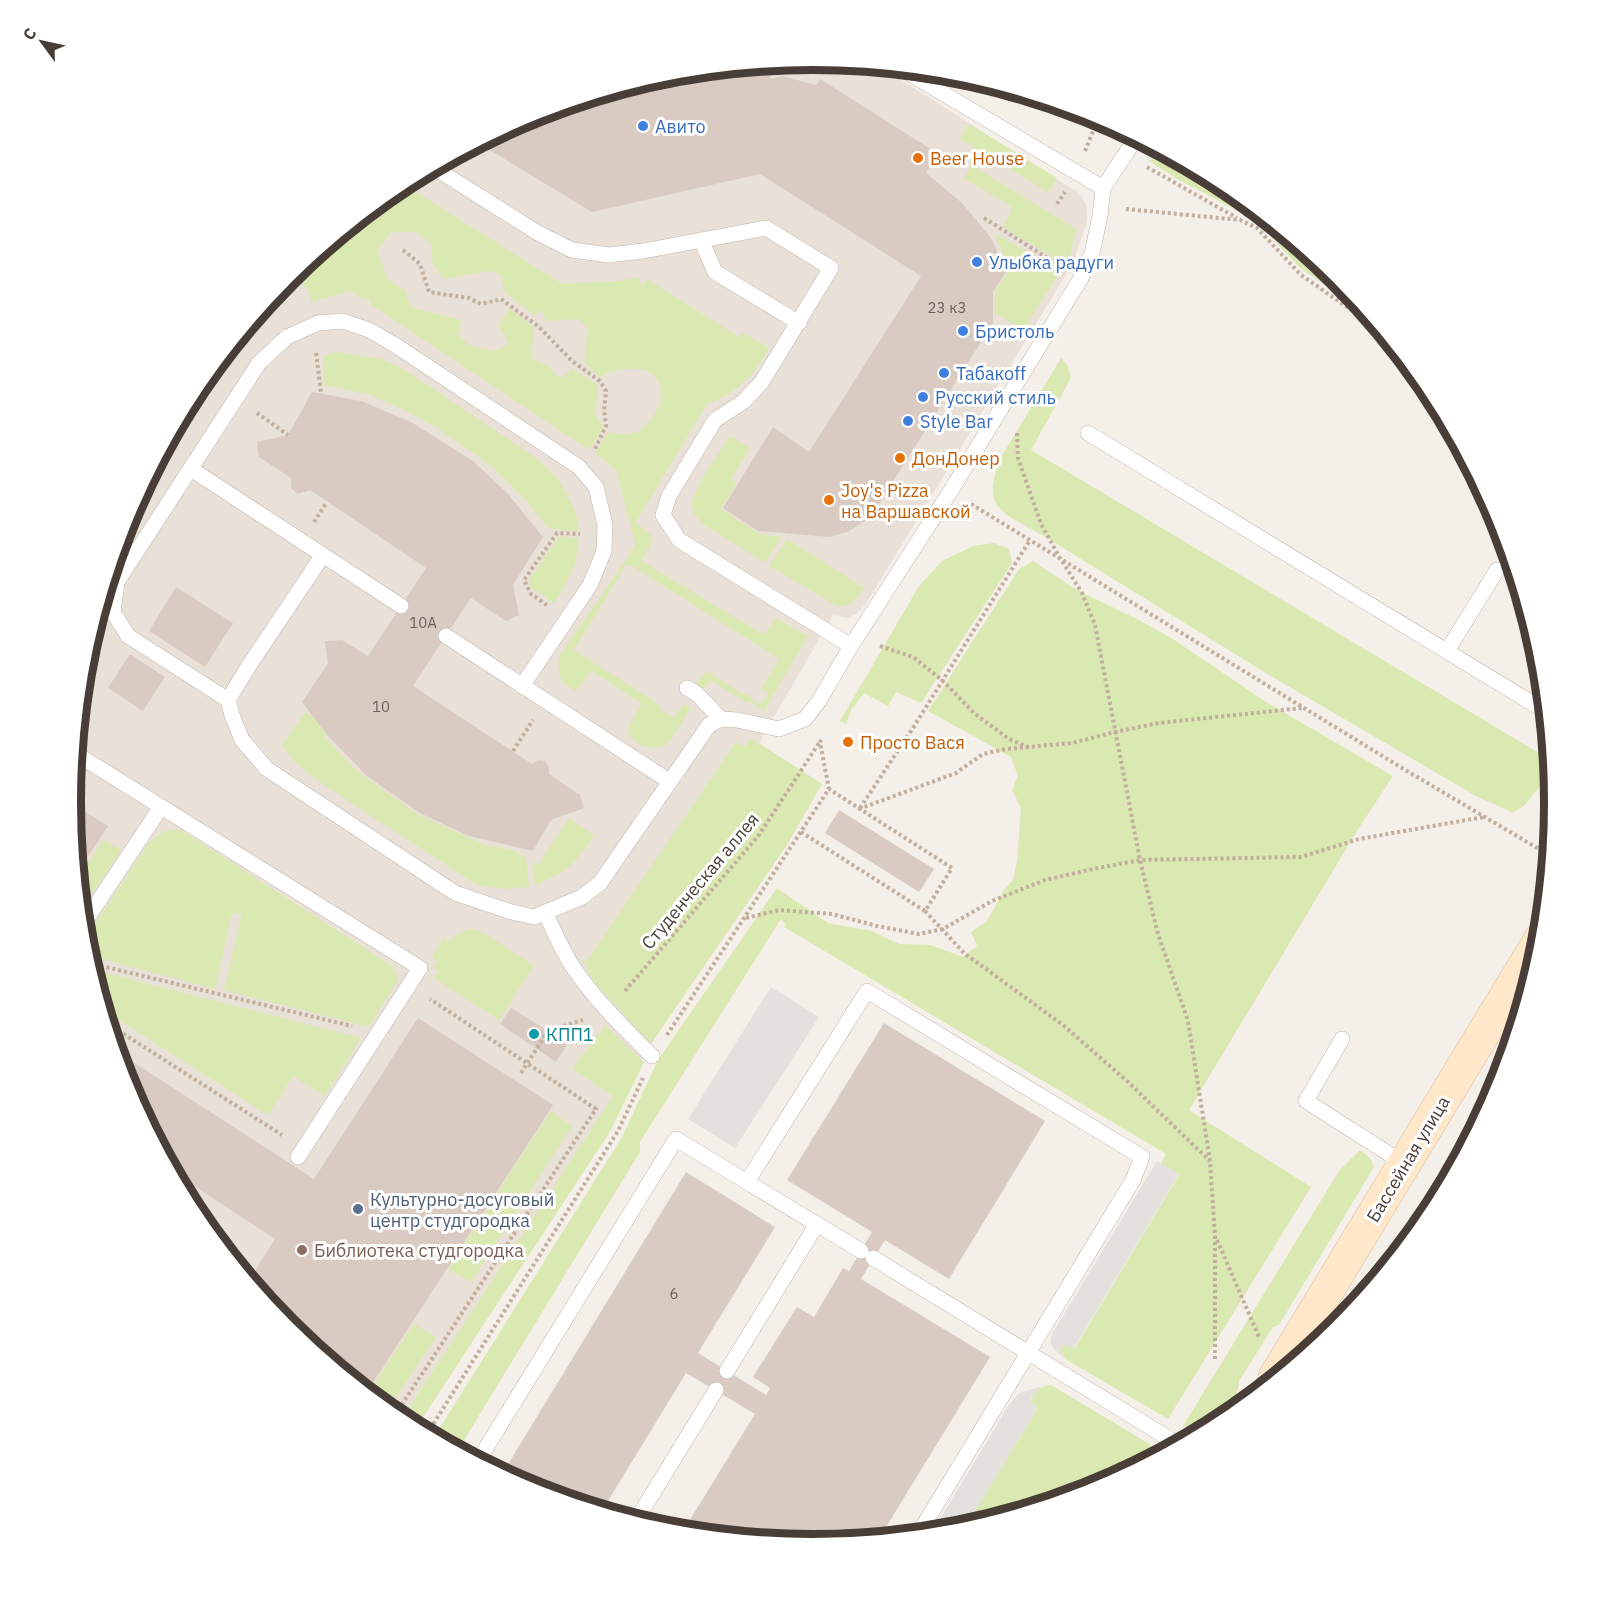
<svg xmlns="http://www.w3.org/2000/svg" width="1624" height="1604" font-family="'IBM Plex Sans',sans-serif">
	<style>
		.residential { fill: #e9e0d7 }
		.green { fill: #dae9b2 }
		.parking { fill: #e3e0de }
		.building { fill: #d9cbc1 }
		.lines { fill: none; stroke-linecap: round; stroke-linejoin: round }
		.lane-casing { stroke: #c0b5ab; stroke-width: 16 }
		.secondary-casing { stroke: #d8bc9b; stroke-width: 34 }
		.path { stroke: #c2ae9c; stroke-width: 4; stroke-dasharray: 3 3; stroke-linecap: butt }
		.lane { stroke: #fff; stroke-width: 15 }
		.secondary { stroke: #ffe8c9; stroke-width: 33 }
		.shop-dot { fill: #3f7fe0; stroke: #fff; stroke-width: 2 }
		.food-dot { fill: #e8710a; stroke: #fff; stroke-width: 2 }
		.culture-dot { fill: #0f9aa8; stroke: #fff; stroke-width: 2 }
		.service-dot { fill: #5c6f8a; stroke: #fff; stroke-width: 2 }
		.education-dot { fill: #8d6e63; stroke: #fff; stroke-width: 2 }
		.labels { text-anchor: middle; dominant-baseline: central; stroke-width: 6; stroke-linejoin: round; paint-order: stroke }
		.number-label { font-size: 15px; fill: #6c615a }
		.shop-label { font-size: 18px; fill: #366cbe; stroke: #fff; text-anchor: start }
		.food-label { font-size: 18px; fill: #c56008; stroke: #fff; text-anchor: start }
		.street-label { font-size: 18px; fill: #483e37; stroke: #fff }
		.culture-label { font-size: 18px; fill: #0d838f; stroke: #fff; text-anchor: start }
		.service-label { font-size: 18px; fill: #4e5e75; stroke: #fff; text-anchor: start }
		.education-label { font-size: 18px; fill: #785e54; stroke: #fff; text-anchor: start }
		.rim { fill: none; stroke: #483e37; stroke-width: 8 }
	</style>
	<rect width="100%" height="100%" fill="#f5efe9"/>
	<path class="residential" d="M812 60 881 67 1079 193 1086 204 1087 216 1086 225 1075 257 1065 276 866 604 856 614 847 618 833 615 759 743 822 784 788 843 640 1060 404 1421 287 1326 195 1214 126 1086 84 946 70 802 84 657 127 518 195 389 288 277 400 185 528 116 668 74Z"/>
	<g class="green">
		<path d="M969 124 1057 178 1048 192 960 139Z"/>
		<path d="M1157 149 1225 185 1337 278 1364 311 1300 268 1255 220 1179 180 1149 161Z"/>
		<path d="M971 165 1076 229 1071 253 1064 264 1003 227 1012 210 1010 205 964 179Z"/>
		<path d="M403 184 562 284 619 281 639 277 642 287 647 279 739 337 743 333 769 348C754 376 737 393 707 404L636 522 652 536 649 548 642 559 643 562 764 635 776 618 808 636 764 711 750 701 747 703 710 680 703 690 697 682 707 671 741 693 751 696 750 698 760 705 768 693 761 689 779 659 632 566 626 565 574 650 660 705 662 711 674 718 684 704 690 708C683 719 674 740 662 746 651 752 629 743 629 729 629 721 638 711 642 704L591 671 576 691C560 685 556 671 560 655L632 551 635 543 616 469 595 454 608 432C633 438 646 432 657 409 661 403 664 393 661 387 653 361 617 367 600 377L584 363 588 329 579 319 547 321 541 311 535 313V316L504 292 501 275 489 271 443 279 433 264 431 244 416 232H391L377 250 388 280 406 291 410 307 461 320 458 336 471 346 495 351 508 344 499 325 509 308 534 328 531 358 550 367 556 375 562 378 572 369 598 385 595 414 603 428 589 450 370 304 371 301 366 298 365 301 351 291 312 302 307 288 291 275Z"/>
		<path d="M995 233 1060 272 1023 330 995 313V292L1008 271Z"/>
		<path d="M336 352 381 359 402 368 530 454 549 470 560 482 574 509 577 518 578 532 548 528 525 499 490 465 436 427 398 407 367 394 324 385 323 356Z"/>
		<path d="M1061 358 1068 366 1071 378 1031 450 1549 759 1551 772 1525 805 1513 813 1476 796 1269 675 1042 535C999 511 979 507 1003 454Z"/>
		<path d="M730 436 750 448 731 479 736 484 721 509 760 534 782 537 765 563 706 526C700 521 693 515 692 507 691 490 720 452 730 436Z"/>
		<path d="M559 536 578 538C578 564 568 582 554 603L530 587 529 580Z"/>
		<path d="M787 539 864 588C857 599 851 607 837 606L769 566Z"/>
		<path d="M994 543 1009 549 1012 563 921 703 896 692 888 706 864 693 851 710 846 724 840 721 919 586 942 561 973 546Z"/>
		<path d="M1033 561 1075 589 1141 621 1173 639 1266 702 1393 776 1357 831 1189 1110 1311 1187 1168 1419 1065 1359 1060 1350 1063 1345 1075 1348 1179 1175 1161 1163 1166 1154 784 927 786 924 781 919 640 1142V1152L458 1450 434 1437 622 1137 658 1060 777 888 828 923 872 931 899 944 931 945 963 957 977 946 971 932 987 921 1004 890 1013 880 1017 861 1021 808 1012 790 1018 776 1011 757 928 711 1019 569Z"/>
		<path d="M305 712 318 721 326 733 324 737 357 771 417 814 492 848 495 846 515 851 526 858 529 887 507 889 477 885 327 787 297 765 282 745Z"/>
		<path d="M751 738 822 784 788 843 651 1044 592 980 583 961 588 959 736 742 745 747Z"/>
		<path d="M569 818 594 836C573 864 569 872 535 885L533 862 538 865Z"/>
		<path d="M167 830H181L392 966 397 976V982L369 1027 224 990 242 914 232 913 215 989 87 955 84 941 150 841Z"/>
		<path d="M103 840 121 850 81 911 78 878Z"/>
		<path d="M471 929 484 933 534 966 499 1020 434 978 439 971 433 968 437 961 432 957 443 938 448 942 458 934Z"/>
		<path d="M91 969 361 1038 325 1096 293 1076 268 1115 103 1010Z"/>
		<path d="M605 1025 644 1062 611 1130 416 1428 401 1420 613 1096 572 1069Z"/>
		<path d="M551 1111 572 1126 471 1282 448 1269Z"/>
		<path d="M1360 1150 1370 1158 1374 1167 1279 1325 1273 1327 1239 1381C1240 1394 1222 1425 1207 1427 1200 1429 1190 1426 1183 1426L1339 1171Z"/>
		<path d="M414 1324 436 1337 388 1410 368 1393Z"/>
		<path d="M1051 1385 1151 1445 1139 1465 1096 1488 965 1527 1038 1408 1032 1403C1030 1392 1041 1386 1051 1385Z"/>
	</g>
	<g class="parking">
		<path d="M249 324 132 508 195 389Z"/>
		<path d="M771 987 819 1017 735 1148 688 1119Z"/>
		<path d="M1157 1161 1179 1174 1074 1348 1063 1345 1060 1350 1065 1359 1054 1349 1050 1342 1052 1334Z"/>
		<path d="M1042 1386 1037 1390 1031 1399 1032 1403 1038 1408 965 1527 932 1532 1009 1405 1019 1393Z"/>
	</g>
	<g class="building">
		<path d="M768 64 771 79 782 76 816 85 820 79 937 153 926 173 962 203 991 238 1006 272 993 292V323L870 518 849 531 830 537 758 531 723 508 773 427 809 452 921 276 760 174 592 212 478 143 528 116 668 74Z"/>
		<path d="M312 392 361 401 411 422 473 461 508 494 543 537 513 585 519 615 506 621 471 598 413 686 532 764 538 760 545 761 549 767V774L580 795 584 808 551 820 533 851 469 836 420 813 367 776 328 736 302 702 328 663 325 641 342 640 368 656 426 568 310 490 298 494 291 488V478L259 457 257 442 288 435Z"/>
		<path d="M176 587 233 623 205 667 149 631Z"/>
		<path d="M130 654 165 677 143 711 108 688Z"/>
		<path d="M70 802 108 826 77 873Z"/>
		<path d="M839 810 934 869 919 892 825 833Z"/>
		<path d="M511 1008 568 1043 556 1062 500 1024Z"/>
		<path d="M418 1018 553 1105 367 1392 287 1326 249 1280 275 1239 173 1172 126 1086 116 1051 314 1179Z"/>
		<path d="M884 1023 1045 1121 949 1279 885 1240 861 1279 990 1357 880 1537 812 1544 683 1531 755 1414 686 1373 608 1501 640 1522 528 1487 502 1474 686 1172 775 1227 698 1353 766 1395 770 1388 753 1377 797 1307 814 1317 843 1268 849 1271 872 1232 787 1180Z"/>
	</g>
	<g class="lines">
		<defs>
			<g id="lane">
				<path d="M902 69 1103 188"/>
				<path d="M433 167 538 233 572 250 609 255 643 251 766 228 831 268 761 383 743 402 715 420 669 496 663 515 679 540 851 646"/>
				<path d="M701 240 715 272 799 323"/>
				<path d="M1088 433 1545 711"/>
				<path d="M191 469 401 606"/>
				<path d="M323 555 248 667 228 700 232 715 242 740 267 769 455 893 508 911 534 917 582 897 600 883 709 725 721 719 737 720 779 729 805 719 819 701 851 646 950 492 1081 278 1092 253 1100 216 1103 188 1136 138"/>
				<path d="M446 636 669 781"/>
				<path d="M1447 651 1497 570"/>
				<path d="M687 688 697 694 721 719"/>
				<path d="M228 700 128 636 113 612 117 582 259 363 287 337 318 323 343 321 369 330 395 345 579 467 596 487 605 525 604 551 590 585 522 686"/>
				<path d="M75 753 420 968 298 1157"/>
				<path d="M545 913C555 932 563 953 575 970 597 1002 625 1029 652 1056"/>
				<path d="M82 926 161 807"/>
				<path d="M1493 1019 1514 1032"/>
				<path d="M1342 1039 1306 1101 1405 1164"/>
				<path d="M747 1182 861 1251"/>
				<path d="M873 1258 1178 1444"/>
				<path d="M727 1371 817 1224"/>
				<path d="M478 1461 676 1139 747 1182 867 991 1142 1157 1133 1180 919 1533"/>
				<path d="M637 1519 716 1390"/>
			</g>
			<path id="secondary" d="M1275 1377 1540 940"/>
		</defs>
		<use href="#lane" class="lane-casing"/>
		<use href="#secondary" class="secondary-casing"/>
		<g class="path">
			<path d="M630 86 721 69"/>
			<path d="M1098 118 1108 134"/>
			<path d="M1085 151 1098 119"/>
			<path d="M1147 167 1237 218"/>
			<path d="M1057 204 1065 192"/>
			<path d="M1126 209 1240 220 1257 228 1301 275 1380 330"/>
			<path d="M984 218 1060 266"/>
			<path d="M403 250 420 264 429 292 469 298 481 304 501 299 539 327 572 361 600 381 606 391 604 410 606 426 595 449"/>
			<path d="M316 353 321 393"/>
			<path d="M257 413 288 435"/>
			<path d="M1017 433 1018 458 1041 524 1060 558 1082 593 1095 625 1140 860 1158 934 1188 1021 1210 1161 1215 1236V1361"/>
			<path d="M971 504 1402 768 1549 855"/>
			<path d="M314 522 327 502"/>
			<path d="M547 605 531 594 524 580 557 533 580 534"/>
			<path d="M880 646 913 657 942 680 975 714 1009 739 1030 748"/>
			<path d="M513 751 533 720"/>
			<path d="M860 808 913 728 1030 540"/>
			<path d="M859 809 956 773 983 754 1006 749 1072 743 1115 732 1159 723 1302 708"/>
			<path d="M801 832 925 911 952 868 829 789"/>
			<path d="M925 911 964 953 1063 1025 1128 1082 1210 1161"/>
			<path d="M746 918 779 910 832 914 877 926 919 934 943 929 992 901 1045 880 1093 869 1140 860 1301 857 1359 839 1484 817"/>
			<path d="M89 963 352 1026"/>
			<path d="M625 991 759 835 819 743"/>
			<path d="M108 1024 282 1135"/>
			<path d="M667 1035 829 789 820 742 822 739"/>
			<path d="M521 1073 548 1031 583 1020"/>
			<path d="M1217 1240 1259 1337"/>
			<path d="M395 1415 596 1109 430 999"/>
			<path d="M427 1434 618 1131 643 1078"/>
		</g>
		<use href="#lane" class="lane"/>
		<use href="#secondary" class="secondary"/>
	</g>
	<g class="shop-dot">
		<circle cx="643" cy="126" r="6"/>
		<circle cx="977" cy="262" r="6"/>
		<circle cx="963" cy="331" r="6"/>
		<circle cx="944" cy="373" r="6"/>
		<circle cx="923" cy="397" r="6"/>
		<circle cx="908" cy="421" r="6"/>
	</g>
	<g class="food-dot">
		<circle cx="918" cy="158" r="6"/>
		<circle cx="900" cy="458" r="6"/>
		<circle cx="829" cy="500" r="6"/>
		<circle cx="848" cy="742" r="6"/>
	</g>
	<circle class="culture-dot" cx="534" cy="1034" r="6"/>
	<circle class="service-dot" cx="358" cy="1209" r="6"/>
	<circle class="education-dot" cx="302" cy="1250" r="6"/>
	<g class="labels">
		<g class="number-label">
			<text x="947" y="307">23 к3</text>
			<text x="423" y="622">10А</text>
			<text x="381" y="706">10</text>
			<text x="674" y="1293">6</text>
		</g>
		<g class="shop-label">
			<text x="655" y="126">Авито</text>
			<text x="989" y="262">Улыбка радуги</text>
			<text x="975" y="331">Бристоль</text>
			<text x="956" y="373">Табакоff</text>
			<text x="935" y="397">Русский стиль</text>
			<text x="920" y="421">Style Bar</text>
		</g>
		<g class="food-label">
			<text x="930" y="158">Beer House</text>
			<text x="912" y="458">ДонДонер</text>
			<text x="841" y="490">Joy's Pizza<tspan x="841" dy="21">на Варшавской</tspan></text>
			<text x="860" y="742">Просто Вася</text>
		</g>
		<g class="street-label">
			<text transform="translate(700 881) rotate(-50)">Студенческая аллея</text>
			<text transform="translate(1408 1159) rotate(-59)">Бассейная улица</text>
		</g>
		<g class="culture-label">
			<text x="546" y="1034">КПП1</text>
		</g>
		<g class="service-label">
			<text x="370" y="1199">Культурно-досуговый<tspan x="370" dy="21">центр студгородка</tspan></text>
		</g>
		<g class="education-label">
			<text x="314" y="1250">Библиотека студгородка</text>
		</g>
	</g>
	<path d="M0 0H1624V1604H0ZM812 70H813A731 731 0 0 1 1544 801V803A731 731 0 0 1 813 1534H812A731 731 0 0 1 81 803V801A731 731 0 0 1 812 70Z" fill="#fff" fill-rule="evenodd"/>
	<path class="rim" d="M812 70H813A731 731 0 0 1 1544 801V803A731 731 0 0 1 813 1534H812A731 731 0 0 1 81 803V801A731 731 0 0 1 812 70Z"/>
	<g transform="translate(42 42) rotate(303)" stroke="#ffffff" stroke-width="4.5" paint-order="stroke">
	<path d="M0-4.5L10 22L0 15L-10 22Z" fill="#483e37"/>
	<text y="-9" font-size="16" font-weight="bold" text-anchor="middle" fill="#483e37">С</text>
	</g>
</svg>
